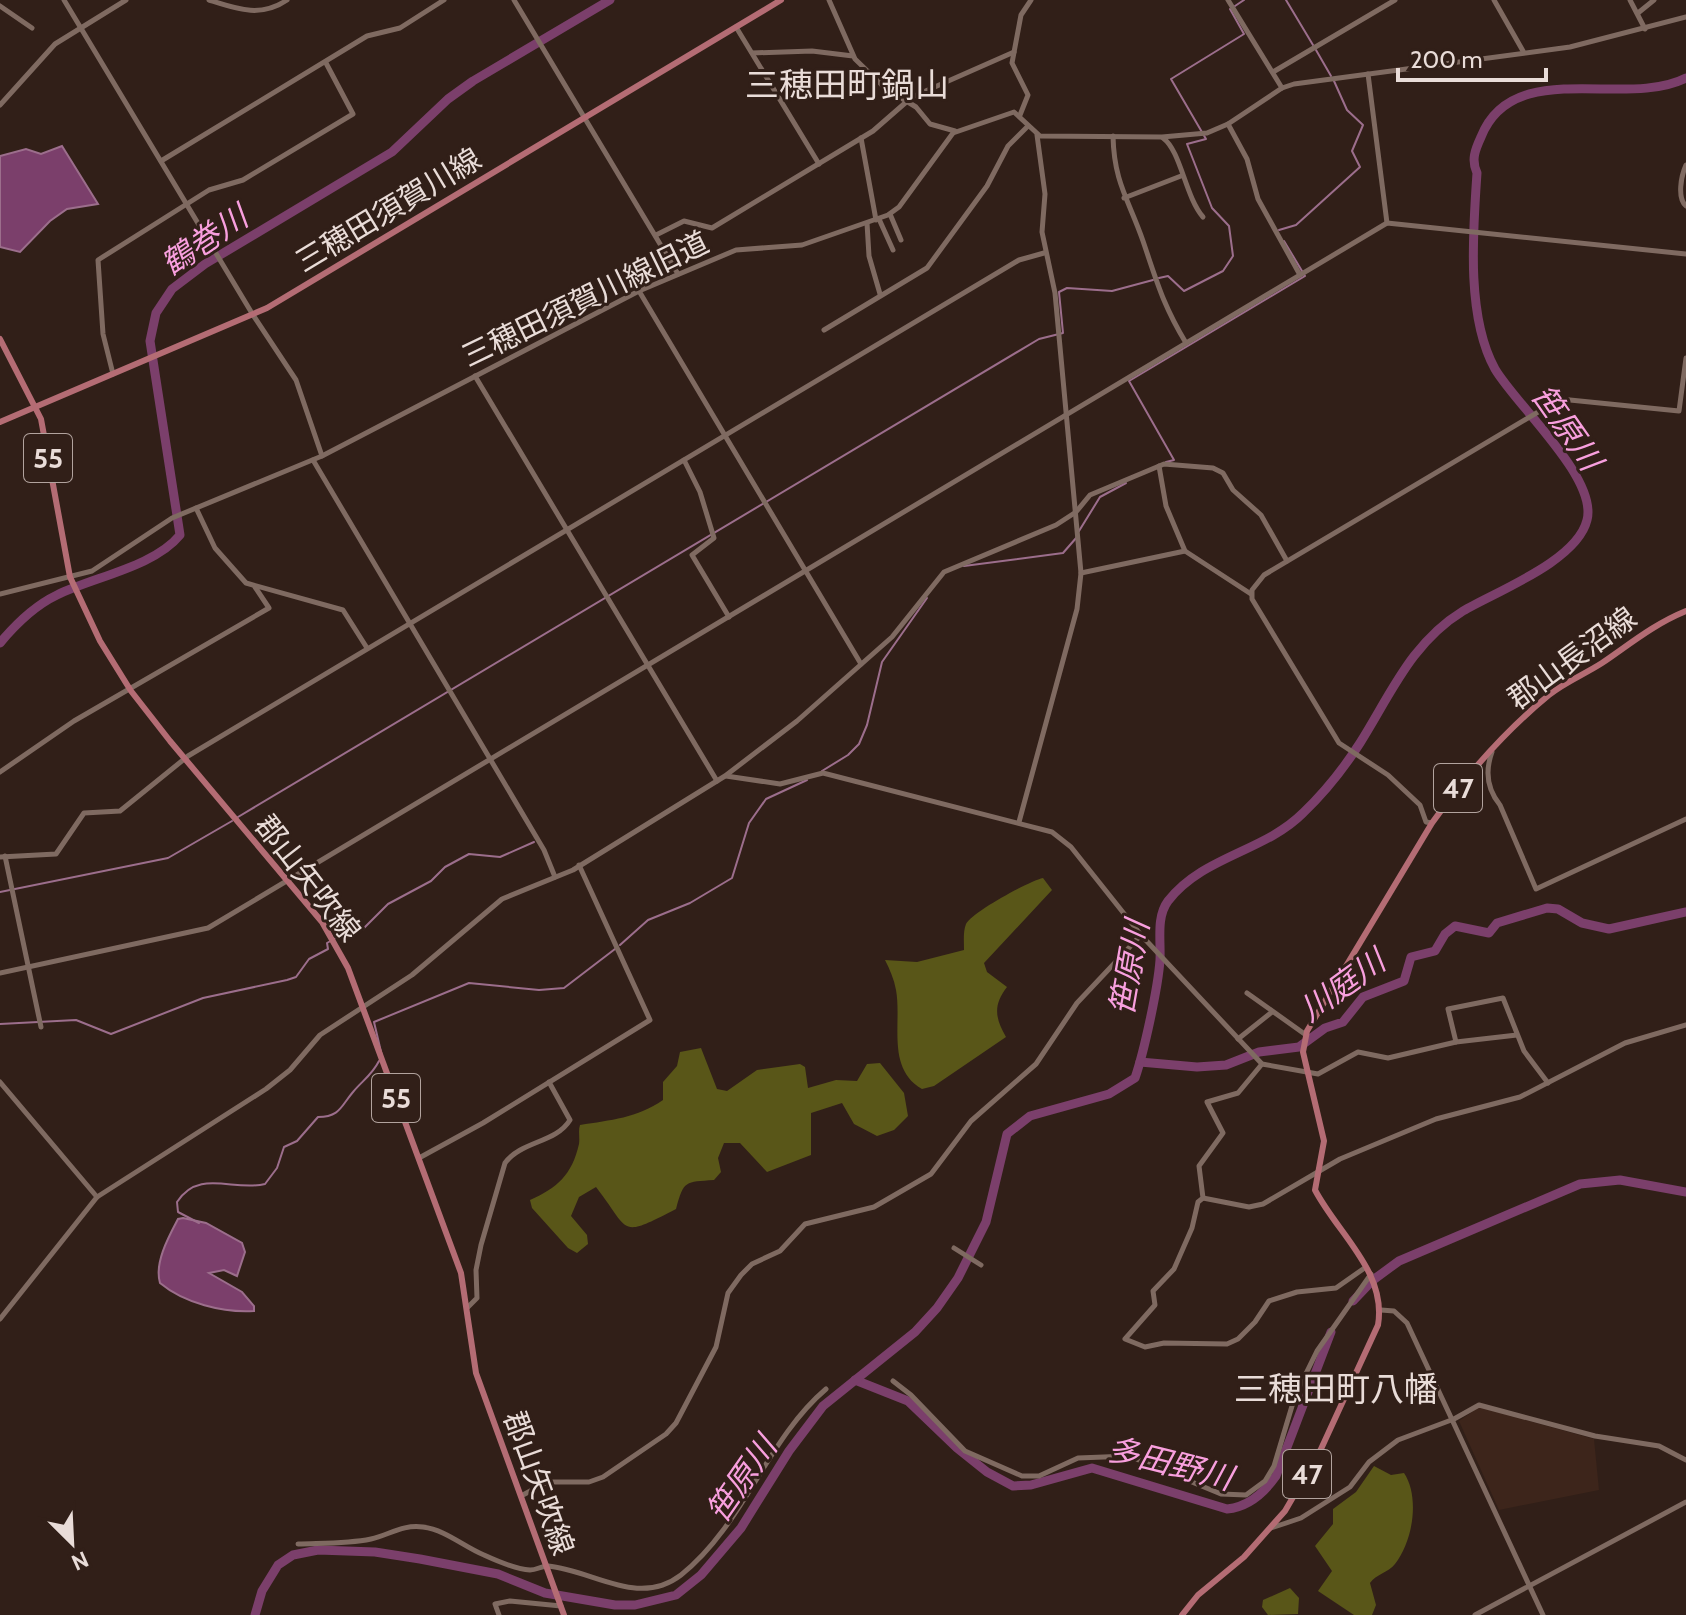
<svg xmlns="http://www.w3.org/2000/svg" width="1686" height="1615" font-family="Cabin,'Noto Sans JP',sans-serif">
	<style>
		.built { fill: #3d251b }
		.forest { fill: #595618 }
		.water { fill: #7b3f6b; stroke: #9c6e8c; stroke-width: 2 }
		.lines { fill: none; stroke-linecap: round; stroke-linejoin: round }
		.stream { stroke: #9c6e8c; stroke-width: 2 }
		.river { stroke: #7b3f6b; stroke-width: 9 }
		.minor { stroke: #7f6a61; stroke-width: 5 }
		.major { stroke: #b46c74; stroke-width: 6 }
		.labels { text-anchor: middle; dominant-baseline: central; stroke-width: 6; stroke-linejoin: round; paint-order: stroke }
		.shield { fill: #311f18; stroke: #b2a39e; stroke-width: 2 }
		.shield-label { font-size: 28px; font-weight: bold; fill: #e9dcd8 }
		.street-label { font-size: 30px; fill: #e9dcd8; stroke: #311f18 }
		.water-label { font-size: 32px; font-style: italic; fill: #f89fde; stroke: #311f18 }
		.quarter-label { font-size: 34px; fill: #e9dcd8; stroke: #311f18 }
	</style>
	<rect width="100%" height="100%" fill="#311f18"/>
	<path class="built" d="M1479 1407 1594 1439 1599 1490 1499 1510 1459 1421Z"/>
	<g class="forest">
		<path d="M1043 878 1052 890 984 963 987 972 1007 987C993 1005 995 1018 1006 1037L934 1086 922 1089C886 1068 902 1023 896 990 894 979 890 970 885 960L917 962 964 950C964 942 963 931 966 924 972 912 1029 881 1043 878Z"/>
		<path d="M701 1048 717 1089 727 1091 757 1070 800 1064 805 1067 808 1088 836 1080 857 1081 867 1064 880 1063 904 1093 908 1116 894 1130 877 1136 854 1124 842 1103 811 1113V1155L767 1172 740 1143H724L718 1158 721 1172 714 1180C685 1182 684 1180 676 1209 618 1239 631 1232 596 1187L579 1197 571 1216 587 1235 588 1244 577 1253 568 1248 532 1208 530 1200C557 1188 572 1175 579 1144 580 1137 578 1131 580 1125 611 1120 637 1118 663 1100V1082L677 1066 680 1052Z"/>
		<path d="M1374 1466 1391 1475 1404 1473C1420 1497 1413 1541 1395 1564 1388 1573 1376 1574 1370 1583L1376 1605 1372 1615H1354L1318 1591 1332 1571 1315 1546 1333 1524V1509L1356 1492Z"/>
		<path d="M1290 1588 1299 1598 1298 1614 1268 1615 1262 1607 1263 1600Z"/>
	</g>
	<g class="water">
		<path d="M62 146 98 204 67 209 50 221 20 252 0 247V156L26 149 41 154Z"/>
		<path d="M183 1218 206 1223 242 1243 245 1252 237 1276 224 1270 209 1273 242 1292 254 1306V1311C223 1313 184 1303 160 1283 154 1263 169 1236 178 1219Z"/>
	</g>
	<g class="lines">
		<g class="stream">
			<path d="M1286 0 1313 45"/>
			<path d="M1235 6 1244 0"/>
			<path d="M1316 50 1331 76"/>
			<path d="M1279 230 1296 225 1360 167 1352 151 1363 125 1347 110 1334 81"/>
			<path d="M1159 278 1168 276 1184 291 1223 271 1233 256 1229 226 1212 208 1187 144 1206 139 1171 79 1244 34 1230 9"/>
			<path d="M1166 462 1174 460 1129 381 1305 276 1284 241"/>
			<path d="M1079 531 1100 497 1126 483"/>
			<path d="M964 566 1063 553 1077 537"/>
			<path d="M822 771 848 755 859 744 867 725 882 662 927 598"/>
			<path d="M238 817 1039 339 1063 333 1059 292 1067 288 1112 291 1153 280"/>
			<path d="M0 892 168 858 232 821"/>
			<path d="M620 945 648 920 690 903 732 878 749 823 766 799 807 780"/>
			<path d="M0 1024 76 1020 111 1034 203 998 287 980 296 977 309 959 328 949 327 943 348 931 362 930 388 904 431 881 445 867 469 854 500 857 534 842"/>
			<path d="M382 1056 374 1022 469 983 539 990 564 988 615 949"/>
			<path d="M199 1223 178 1212 177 1202C199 1168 234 1192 265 1184L277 1168 284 1147 297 1141 318 1117C340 1117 341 1106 353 1092 362 1081 372 1075 379 1061"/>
		</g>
		<g class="river">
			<path d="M0 643C15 625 36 605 57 595 93 577 154 567 180 535L150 341 156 313 172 289 205 264 392 152 448 99 473 81 610 0"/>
			<path d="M1140 1062 1197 1067 1226 1065 1259 1052 1299 1047 1325 1028 1343 1022 1363 997 1404 981 1411 957 1435 951 1445 934 1455 926 1489 933 1497 923 1547 908 1558 909 1582 923 1609 929 1686 912"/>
			<path d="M1353 1301 1373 1280 1399 1261 1580 1184 1620 1180 1686 1192"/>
			<path d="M855 1380 908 1401 957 1448 987 1472 1013 1486 1031 1485 1092 1468 1227 1509C1248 1507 1264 1493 1276 1476L1331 1332"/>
			<path d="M255 1615 262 1591 278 1565 293 1555 318 1550 375 1552 420 1559 498 1574 545 1593 615 1605H635L676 1595 701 1575 741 1528 789 1451 823 1406 915 1332 937 1308 958 1278 986 1222 1007 1134 1030 1116 1109 1094 1135 1078C1144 1052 1158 988 1160 960 1161 941 1156 917 1168 901 1203 856 1264 852 1303 813 1325 792 1344 768 1360 743 1391 694 1411 643 1463 611 1497 591 1577 561 1587 520 1598 478 1516 405 1495 369 1466 317 1473 232 1477 173 1471 160 1475 150 1481 137 1513 56 1626 109 1686 78"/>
		</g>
		<g class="minor">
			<path d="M64 0 253 315 296 380 322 456"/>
			<path d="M209 0C237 9 261 18 287 0"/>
			<path d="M514 0 678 274"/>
			<path d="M829 0 855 59 885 88 916 107 930 124 955 131"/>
			<path d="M1228 0 1282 88"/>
			<path d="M1494 0 1523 51"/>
			<path d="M1630 0 1645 29"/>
			<path d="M0 6 32 28"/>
			<path d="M1638 13 1654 0"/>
			<path d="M736 27 819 164"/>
			<path d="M752 53 812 51 853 56"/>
			<path d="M1273 72 1395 0"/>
			<path d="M1368 74 1387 223"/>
			<path d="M0 105 55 44 126 0"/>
			<path d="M1020 115 1028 95 1012 63 1021 15 1031 0"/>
			<path d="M1228 124 1247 159 1258 199 1300 275"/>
			<path d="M1113 136C1114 183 1129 200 1143 241 1157 282 1163 305 1186 343"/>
			<path d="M861 138 876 220"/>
			<path d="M1163 138C1181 151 1185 196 1203 217"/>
			<path d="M161 161 367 36 400 28 444 0"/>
			<path d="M1686 165C1681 176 1677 198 1686 206"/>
			<path d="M1124 198 1181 176"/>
			<path d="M890 214 901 240"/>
			<path d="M879 219 893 250"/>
			<path d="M867 223 869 256 880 294"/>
			<path d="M656 235 684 221 712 228 873 131 912 97 1014 52"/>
			<path d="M639 291 861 664"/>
			<path d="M824 330 927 268 987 186 1008 146 1028 126"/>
			<path d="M113 374 103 334 98 260 209 190 243 180 353 114 326 63"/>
			<path d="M475 376 717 781"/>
			<path d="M313 460 544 850 555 877"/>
			<path d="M684 460 700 492 714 538 692 555 729 617"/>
			<path d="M196 508 215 548 246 583 343 610 367 648"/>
			<path d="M1185 551 1251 594"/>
			<path d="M1081 573 1185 551 1166 506 1159 466"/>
			<path d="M0 594 92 571 172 518 322 456 639 291 736 250 802 245 888 215 899 207 953 133 1014 112 1040 136 1162 137 1207 133 1228 124 1282 88 1294 84 1570 47 1686 17"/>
			<path d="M1492 752C1485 771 1487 789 1500 805L1536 889 1686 819"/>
			<path d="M0 772 74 721 269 608 255 587"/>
			<path d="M726 776 780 784 823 773 1052 832 1071 847 1141 935 1262 1064 1318 1074 1358 1052 1388 1058 1456 1042 1517 1035"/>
			<path d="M1019 822 1077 609 1081 573 1055 293 1042 232 1045 194 1037 135"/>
			<path d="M1432 823 1426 822 1420 805 1388 775 1339 743 1252 599V590L1264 575 1560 399 1679 411 1686 358"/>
			<path d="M5 856 41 1027"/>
			<path d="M0 857 56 854 84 813 120 811 188 756 1019 260 1044 253"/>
			<path d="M0 973 208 928 1387 223 1686 254"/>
			<path d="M1247 993 1306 1035"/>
			<path d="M1238 1039 1272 1012"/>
			<path d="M1456 1042 1448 1009 1503 998 1524 1051 1548 1083"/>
			<path d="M1262 1064 1238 1093 1207 1102 1223 1133 1199 1166 1203 1198 1198 1202 1192 1228 1174 1269 1153 1291 1155 1305 1125 1339 1145 1347 1164 1343 1227 1344 1238 1339 1255 1322 1269 1301 1297 1292 1336 1288 1366 1267"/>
			<path d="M0 1082 97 1197"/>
			<path d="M419 1158 483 1123 650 1020 579 865"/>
			<path d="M1203 1198 1249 1207 1263 1204 1340 1159 1436 1119 1520 1097 1625 1043 1686 1025"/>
			<path d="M954 1248 981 1265"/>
			<path d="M468 1307 477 1298 476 1270 481 1245 505 1163C521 1141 556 1143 570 1120L549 1082"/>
			<path d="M1381 1310 1394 1311 1407 1323 1543 1615"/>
			<path d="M0 1319 97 1197 266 1089 290 1070 320 1035 412 975 502 899 573 870 725 776 797 721 892 637 944 572 1056 525 1076 512 1090 495 1164 464 1213 468 1223 473 1233 490 1261 515 1287 561"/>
			<path d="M893 1381 911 1395 965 1451 1022 1476H1039L1078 1458 1129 1456 1221 1494 1246 1495 1265 1481 1274 1466 1295 1396 1317 1351 1371 1274"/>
			<path d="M521 1496 547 1482H589L603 1477 666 1434 676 1423 716 1347 728 1293 741 1275 752 1264 780 1251 805 1224 874 1207 931 1174 971 1121 1036 1064 1077 1003 1141 935"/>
			<path d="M1271 1528 1301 1518 1350 1487 1369 1462 1398 1440 1454 1419 1479 1405 1595 1436 1659 1446 1686 1460"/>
			<path d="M298 1544C322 1543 347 1544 371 1539 389 1535 403 1524 423 1527 446 1530 464 1547 484 1555 497 1561 516 1569 530 1570 537 1570 541 1566 548 1566 593 1570 638 1608 681 1575 744 1525 766 1440 826 1389"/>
			<path d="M499 1615 495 1604 510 1601 561 1606"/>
			<path d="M1475 1615 1686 1502"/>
		</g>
		<g class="major">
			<path d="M0 339 41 419 70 577 100 641 131 691 170 741 322 922 348 968 461 1273 476 1373 564 1615"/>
			<path d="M0 422 267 308 781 0"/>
			<path d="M1182 1615 1198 1595 1244 1557 1285 1511 1321 1449 1378 1325C1387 1272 1338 1234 1315 1190L1324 1141 1303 1052 1307 1031 1432 823C1465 777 1505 731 1549 695 1565 682 1585 674 1602 663 1630 644 1654 624 1686 611"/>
		</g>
	</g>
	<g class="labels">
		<g class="shield">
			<rect x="24" y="434" width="48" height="48" rx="6"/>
			<rect x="1434" y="764" width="48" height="48" rx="6"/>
			<rect x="372" y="1074" width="48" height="48" rx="6"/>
			<rect x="1283" y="1450" width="48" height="48" rx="6"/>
		</g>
		<g class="shield-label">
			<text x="48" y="458">55</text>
			<text x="1458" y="788">47</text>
			<text x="396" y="1098">55</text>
			<text x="1307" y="1474">47</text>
		</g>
		<g class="street-label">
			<text transform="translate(388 210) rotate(-31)">三穂田須賀川線</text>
			<text transform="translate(585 299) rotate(-26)">三穂田須賀川線旧道</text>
			<text transform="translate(1572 658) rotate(-36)">郡山長沼線</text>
			<text transform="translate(308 878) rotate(52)">郡山矢吹線</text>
			<text transform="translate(539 1483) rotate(70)">郡山矢吹線</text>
		</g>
		<g class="water-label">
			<text transform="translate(204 240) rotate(-34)">鶴巻川</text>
			<text transform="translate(1567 427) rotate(55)">笹原川</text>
			<text transform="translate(1129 968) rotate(-80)">笹原川</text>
			<text transform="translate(1342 985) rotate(-36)">川庭川</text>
			<text transform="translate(1170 1463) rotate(14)">多田野川</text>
			<text transform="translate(741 1479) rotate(-55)">笹原川</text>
		</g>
		<g class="quarter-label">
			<text x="847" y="85">三穂田町鍋山</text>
			<text x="1336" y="1389">三穂田町八幡</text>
		</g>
	</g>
	<g transform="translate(72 1543) rotate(156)" stroke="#311f18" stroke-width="6" paint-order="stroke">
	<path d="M0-6L14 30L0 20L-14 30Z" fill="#e9dcd8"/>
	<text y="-12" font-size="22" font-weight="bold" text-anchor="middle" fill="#e9dcd8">N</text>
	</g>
	<path d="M1398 68v12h148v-12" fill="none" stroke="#e9dcd8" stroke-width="4"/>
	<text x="1410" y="68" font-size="24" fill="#e9dcd8" stroke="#311f18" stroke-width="6" paint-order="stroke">200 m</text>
</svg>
